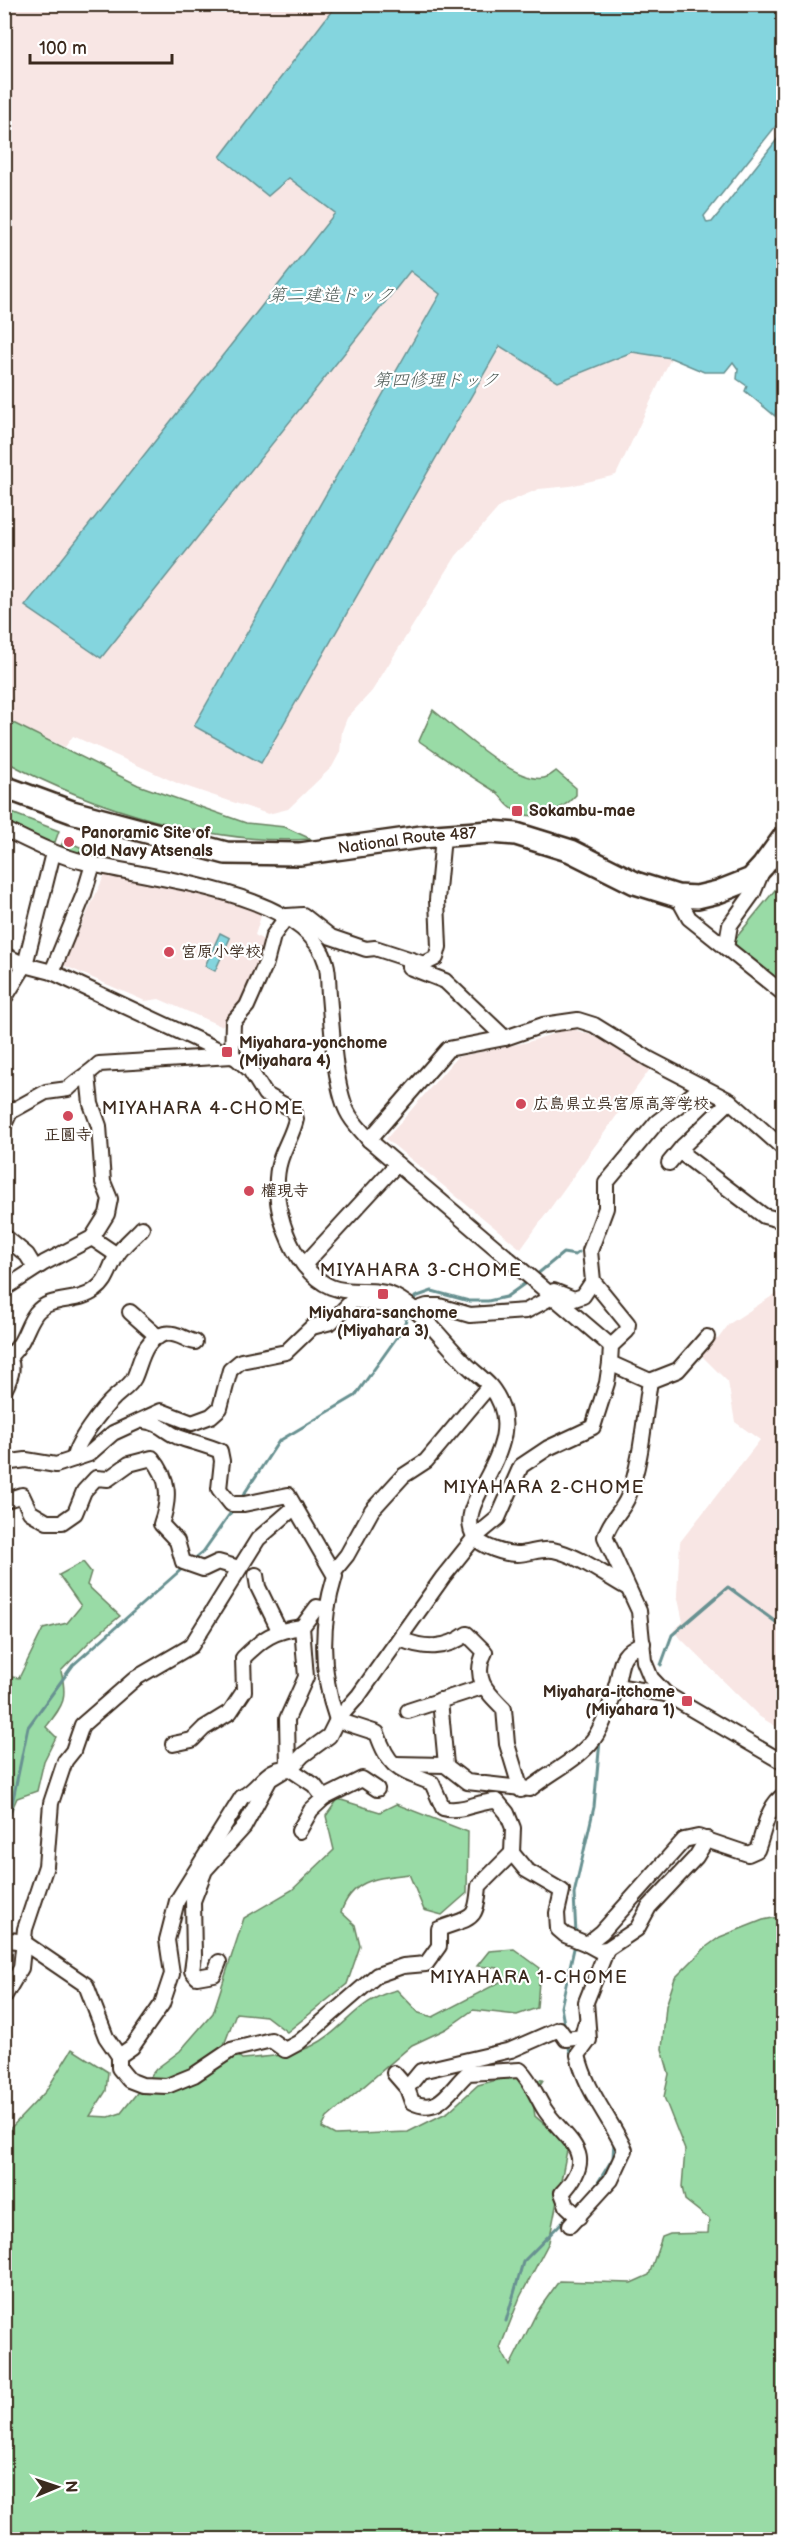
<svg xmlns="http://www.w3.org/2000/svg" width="788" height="2544" font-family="'Balsamiq Sans','Klee One',sans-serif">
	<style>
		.built { fill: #f8e6e4 }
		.green { fill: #99dba6; stroke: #6a8262; stroke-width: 1.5 }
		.water { fill: #84d5de; stroke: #679191; stroke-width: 1.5 }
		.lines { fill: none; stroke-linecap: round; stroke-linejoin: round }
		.stream { stroke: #679191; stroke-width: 3 }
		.minor-casing { stroke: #3b2a1e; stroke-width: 18 }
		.highway-casing { stroke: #3b2a1e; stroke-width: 26 }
		.minor { stroke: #fff; stroke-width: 14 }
		.highway { stroke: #fff; stroke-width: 21 }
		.poi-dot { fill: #d1495b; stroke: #fff; stroke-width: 2 }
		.labels { text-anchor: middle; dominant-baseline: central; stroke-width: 4.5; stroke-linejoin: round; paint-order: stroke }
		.poi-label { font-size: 16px; font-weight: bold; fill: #3b2a1e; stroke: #fff; text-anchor: start }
		.street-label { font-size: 16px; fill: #3b2a1e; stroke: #fff }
		.water-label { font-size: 18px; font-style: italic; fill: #515d58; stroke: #fff }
		.neighbourhood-label { font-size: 18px; letter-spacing: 1.5px; fill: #3b2a1e; stroke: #fff }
	</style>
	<rect width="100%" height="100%" fill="#fff"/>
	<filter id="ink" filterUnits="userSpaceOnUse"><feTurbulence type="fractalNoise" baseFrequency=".0167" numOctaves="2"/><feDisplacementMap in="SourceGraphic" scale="12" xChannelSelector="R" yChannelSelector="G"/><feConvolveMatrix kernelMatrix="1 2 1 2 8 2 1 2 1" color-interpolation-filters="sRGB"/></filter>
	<g filter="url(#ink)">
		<g class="built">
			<path d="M5 5H337L220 157 280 188 289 178 440 293 433 304 558 382 632 352 671 358 616 475 570 486 539 489 501 505 456 556 372 691 347 718 342 731 340 752 332 767 288 809 268 814 179 784 73 736 65 747 5 719Z"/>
			<path d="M106 872 204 890 262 913 255 935 270 944 242 1013 221 1026 159 999 145 1001 63 965Z"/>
			<path d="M570 1028 597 1037 650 1069 521 1249 386 1139 457 1057 528 1042Z"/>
			<path d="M783 1289 784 1727 782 1730 760 1717 673 1631 683 1622 677 1594 680 1542 760 1440 735 1422 728 1382 698 1352 700 1335 718 1339 729 1324Z"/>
		</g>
		<g class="green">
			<path d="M433 710C456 728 515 784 544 778 549 777 552 774 556 771L576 788V795C561 812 530 825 510 807 504 802 500 794 493 790 468 775 444 758 419 741Z"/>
			<path d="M5 719 138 785 246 823 285 827 311 839C213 846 91 808 5 761Z"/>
			<path d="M4 810 59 831 54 845 5 821Z"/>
			<path d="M64 840 101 856 100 858 80 856 60 848Z"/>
			<path d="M783 880V986L731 944Z"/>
			<path d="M83 1562 91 1572 87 1585 120 1616 92 1639 61 1671C68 1700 63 1705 46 1727L56 1737 44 1761 37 1791 17 1798 5 1825V1676L19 1678 43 1629 67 1623 81 1606 59 1575Z"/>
			<path d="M338 1799 380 1812 396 1804 468 1832 467 1893 442 1915 424 1910 409 1874C378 1878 353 1878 341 1912L355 1925 360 1946 347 1984 287 2032 266 2016 236 2013 224 2045 242 2059C264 2057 291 2056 312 2046 344 2031 357 1999 397 1990L419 2013 433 2017 504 1980 498 1968 477 1966 489 1951 514 1949 540 1968 537 2008 517 2015 473 2010 446 2029 412 2045 327 2118 322 2128 335 2135 408 2132 448 2112 478 2085 512 2076 543 2080 532 2097 535 2116 568 2145 549 2242 520 2297 500 2348 510 2366 537 2312 559 2281 631 2283 649 2275 662 2237 670 2234 708 2233 709 2219 685 2200 682 2187 685 2150 664 2097 669 2074 662 2049 666 2006 675 1978 706 1947 720 1937 763 1920 783 1916V2539H5L4 2135 46 2091 72 2049 108 2072 106 2091 90 2116 109 2117 121 2113 156 2069 180 2051 213 2013 244 1918 292 1890 334 1850 326 1816Z"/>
		</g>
		<g class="water">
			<path d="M337 4 783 5V117L704 216 707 223 712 222 783 132V415L776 410 775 416 745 391 747 386 737 379 738 369 733 362 725 372H704L671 358 632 352 558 382 500 346 261 763 194 726 440 294 410 271 101 658 25 606 335 213 289 178 268 196 220 157Z"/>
			<path d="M220 933 230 938 215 971 205 966Z"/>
		</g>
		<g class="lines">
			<g class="stream">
				<path d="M535 1276 563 1253 575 1255 579 1252"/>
				<path d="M413 1303 415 1297 432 1291 469 1301H488L506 1297 527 1282"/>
				<path d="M240 1500 279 1441 355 1396 402 1330 409 1312"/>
				<path d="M192 1561 203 1552 234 1508"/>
				<path d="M661 1665 672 1635 728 1587 784 1628"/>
				<path d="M4 1824 10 1814 28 1727 73 1665 184 1567"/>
				<path d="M576 1935 574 1894 594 1807 600 1740"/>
				<path d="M565 2029 561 2007 575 1944"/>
				<path d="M568 2044 577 2075"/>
				<path d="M594 2189 613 2158 614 2141"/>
				<path d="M506 2321 523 2262 569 2215"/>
			</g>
			<defs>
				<g id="minor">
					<path d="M4 829C31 842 55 855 84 862 146 879 306 890 326 963 329 973 328 985 329 995 332 1027 334 1083 347 1111 352 1122 362 1131 369 1140L611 1346"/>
					<path d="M677 896 689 918 784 994"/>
					<path d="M726 948 730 925 753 893 762 871"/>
					<path d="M4 955 25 965 52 972 236 1058 250 1070 265 1094 293 1110 296 1119C293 1134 284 1147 280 1161 268 1201 291 1270 331 1287 351 1295 376 1287 394 1296 423 1311 441 1339 463 1361 471 1370 482 1377 490 1386 538 1445 449 1501 475 1537 482 1547 505 1554 517 1554 529 1554 541 1548 553 1550 578 1555 603 1574 626 1587"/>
					<path d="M409 967 445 981 505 1038"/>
					<path d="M52 972 84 894 93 864"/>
					<path d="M4 999 25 965 53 853"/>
					<path d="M232 1056 233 1022 247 1006 266 963 273 936 287 916 303 915 331 937 366 949 375 948 424 964 436 958 439 947 437 900 443 837"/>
					<path d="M702 1087 657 1122 606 1183V1208L590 1251 593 1281 628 1324 627 1331 611 1346 610 1363 650 1381C644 1418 642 1461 628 1497 622 1512 610 1519 605 1537L639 1611 644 1661 651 1678 666 1694 784 1763"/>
					<path d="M730 1101 683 1146 684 1155 764 1216 784 1221"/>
					<path d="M4 1125 10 1112 46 1092 68 1089C79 1078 88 1075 99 1064L232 1056"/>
					<path d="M369 1140 448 1049 505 1038 543 1025 578 1020 594 1025 649 1059 730 1101 784 1149"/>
					<path d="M669 1163 683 1146"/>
					<path d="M4 1236 27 1255 35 1268"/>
					<path d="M92 1238 117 1255"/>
					<path d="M304 1265 397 1164"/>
					<path d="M4 1289 44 1263 92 1238 107 1214 110 1199 103 1182 99 1126 91 1104 88 1075"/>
					<path d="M554 1291 574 1299 583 1296 593 1281"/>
					<path d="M415 1310 427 1306H439L470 1315 526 1311 554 1296"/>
					<path d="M130 1312 158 1337"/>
					<path d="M4 1351C17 1364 11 1377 4 1391"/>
					<path d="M10 1356C26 1340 25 1328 36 1313 51 1295 77 1304 95 1290 108 1281 109 1268 117 1255 123 1245 134 1237 142 1228"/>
					<path d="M650 1381 678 1370 707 1337"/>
					<path d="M144 1421C161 1423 164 1431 178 1437 192 1442 206 1445 220 1451L222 1461 219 1489 231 1504H244L288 1495 335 1576C320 1625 320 1672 337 1720L377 1733C389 1769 399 1770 432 1783L443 1808C462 1813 477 1801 497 1801L507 1813 513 1828 512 1853 526 1870 562 1891 557 1913 558 1929 565 1935 587 1944 602 1932 684 1840 698 1837 748 1854 757 1850C764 1833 767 1805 784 1795"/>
					<path d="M74 1459C74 1445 102 1409 114 1398 120 1392 130 1386 134 1378 141 1363 143 1339 164 1334 175 1331 185 1340 195 1342"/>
					<path d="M4 1463 26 1460 56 1465 89 1454 113 1433 161 1411 192 1423 211 1416 220 1408 230 1370 241 1361 286 1352 312 1327 331 1322 353 1300 384 1305 403 1303"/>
					<path d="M4 1501 22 1495 30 1512 47 1522H62L75 1513 84 1491 96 1478 108 1479 129 1464 152 1458C170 1479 170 1499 161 1524L177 1541 183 1562 203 1569 218 1562 239 1568"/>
					<path d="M334 1571 347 1555 372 1510 403 1476 426 1461 489 1386"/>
					<path d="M256 1575 258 1587 279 1630"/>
					<path d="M400 1639C424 1649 445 1650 467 1634L485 1652C472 1678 486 1691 504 1709L507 1744 521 1790"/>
					<path d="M616 1686 666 1694"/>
					<path d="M440 1700 446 1765"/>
					<path d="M408 1711 482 1687"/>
					<path d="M173 1744 192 1740 204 1728 230 1712 244 1691 243 1658C263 1638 273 1631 302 1627"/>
					<path d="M394 1764 445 1765 467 1782 530 1789C550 1772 583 1758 597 1734 605 1720 612 1701 616 1687 622 1664 618 1653 643 1643"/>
					<path d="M290 1769 314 1785 324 1798 311 1810 299 1831"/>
					<path d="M324 1798 362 1779 377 1789"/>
					<path d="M4 1939 23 1942 86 1985 106 2037 119 2056V2068L129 2080 142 2085 167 2086 194 2075 231 2050 271 2040 285 2050 298 2043 377 1975 403 1966 426 1964 439 1946V1929C472 1916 476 1923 479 1886L512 1853"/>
					<path d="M587 1944 598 1950 607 1949 637 1929 649 1907 696 1857 707 1839"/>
					<path d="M219 1962 214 1974 197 1977 192 1971 194 1956 193 1901 205 1870 244 1827 270 1779 288 1768 287 1719 306 1677 302 1627 317 1607 326 1609"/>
					<path d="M4 1997 21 1968 25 1929 46 1866 51 1803 65 1761 73 1751 82 1725 136 1678 191 1646 258 1539 295 1507"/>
					<path d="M4 2054V2056"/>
					<path d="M119 2056 132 2047 162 2004 172 1974 167 1940 177 1901 242 1797C261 1788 266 1765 290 1769L303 1755 329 1736 337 1720 359 1695 443 1577 475 1537 498 1518 521 1466 548 1448 593 1427 607 1383 610 1363"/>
					<path d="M394 2073 407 2088 412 2102C440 2116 450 2088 468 2073L520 2070C532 2082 536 2096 545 2110 566 2141 600 2153 562 2193L567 2206 579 2217"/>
					<path d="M407 2088 421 2071 511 2050 559 2029 566 2039 582 2037 585 2025"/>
					<path d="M570 2225 611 2180 625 2150C609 2116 586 2091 578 2055L589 2040 586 2002 607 1949"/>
				</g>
				<g id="highway">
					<path id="s1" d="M4 787 72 812 226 853 300 854 421 837 491 832 516 834 571 851 635 883 677 896 697 897 718 892 751 879 763 866 784 837"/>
				</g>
			</defs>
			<use href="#minor" class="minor-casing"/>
			<use href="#highway" class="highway-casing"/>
			<use href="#minor" class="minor"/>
			<use href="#highway" class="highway"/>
		</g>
	</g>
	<g class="poi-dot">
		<rect x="511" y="805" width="12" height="12" rx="3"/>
		<circle cx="69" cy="842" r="6"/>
		<circle cx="169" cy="952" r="6"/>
		<rect x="221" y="1046" width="12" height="12" rx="3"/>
		<circle cx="521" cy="1104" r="6"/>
		<circle cx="68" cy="1116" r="6"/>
		<circle cx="249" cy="1191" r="6"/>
		<rect x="377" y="1288" width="12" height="12" rx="3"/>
		<rect x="681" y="1695" width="12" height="12" rx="3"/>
	</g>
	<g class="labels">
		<g class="poi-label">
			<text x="529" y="811">Sokambu-mae</text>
			<text x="81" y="833">Panoramic Site of<tspan x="81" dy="18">Old Navy Atsenals</tspan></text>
			<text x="181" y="952">宮原小学校</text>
			<text x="239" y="1043">Miyahara-yonchome<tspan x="239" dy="18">(Miyahara 4)</tspan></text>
			<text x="533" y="1104">広島県立呉宮原高等学校</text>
			<text x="68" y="1135" text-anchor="middle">正圓寺</text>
			<text x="261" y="1191">權現寺</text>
			<text x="383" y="1313" text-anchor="middle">Miyahara-sanchome<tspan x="383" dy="18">(Miyahara 3)</tspan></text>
			<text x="675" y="1692" text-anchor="end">Miyahara-itchome<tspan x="675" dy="18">(Miyahara 1)</tspan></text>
		</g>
		<g class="street-label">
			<text stroke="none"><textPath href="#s1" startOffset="414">National Route 487</textPath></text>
		</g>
		<g class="water-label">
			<text x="331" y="295">第二建造ドック</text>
			<text x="436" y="380">第四修理ドック</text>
		</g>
		<g class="neighbourhood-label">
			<text x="203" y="1108">MIYAHARA 4-CHOME</text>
			<text x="421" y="1270">MIYAHARA 3-CHOME</text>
			<text x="544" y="1487">MIYAHARA 2-CHOME</text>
			<text x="529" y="1977">MIYAHARA 1-CHOME</text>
		</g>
	</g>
	<rect width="788" height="2544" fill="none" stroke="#fff" stroke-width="24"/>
	<rect x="12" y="12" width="764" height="2520" fill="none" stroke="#3b2a1e" stroke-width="2" filter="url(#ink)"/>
	<g transform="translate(57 2487) rotate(88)" stroke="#ffffff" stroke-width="4.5" paint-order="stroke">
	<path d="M0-4.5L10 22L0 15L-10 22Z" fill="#3b2a1e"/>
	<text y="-9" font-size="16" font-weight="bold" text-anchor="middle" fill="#3b2a1e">N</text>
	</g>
	<path d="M30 54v9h142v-9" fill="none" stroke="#3b2a1e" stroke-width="3"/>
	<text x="39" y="54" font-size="18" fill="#3b2a1e" stroke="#ffffff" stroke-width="4.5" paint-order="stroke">100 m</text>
</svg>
